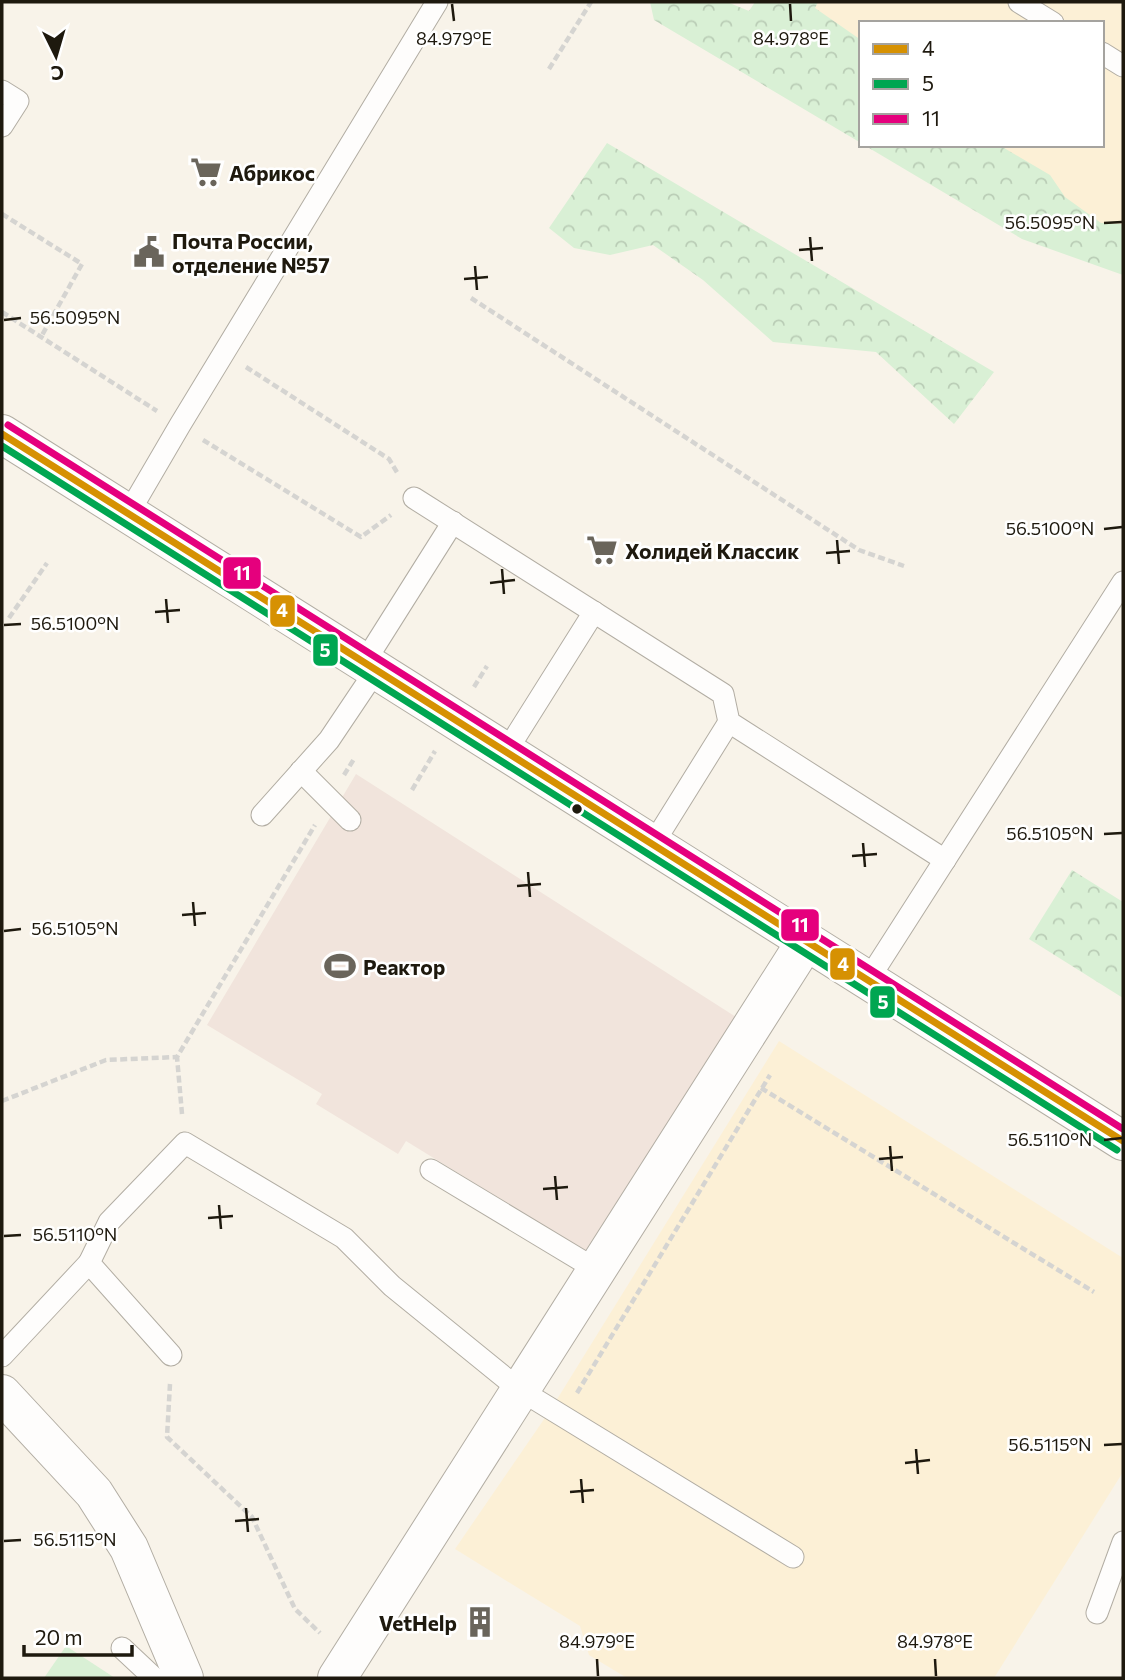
<svg xmlns="http://www.w3.org/2000/svg" width="1125" height="1680" font-family="Commissioner,sans-serif">
	<style>
		.commercial { fill: #f1e4dc }
		.built { fill: #fcf0d6 }
		.grass { fill: #d9f0d5 }
		.forest { fill: url(#forest-crowns) }
		.lines { fill: none; stroke-linecap: round; stroke-linejoin: round }
		.service-casing { stroke: #b2ada3; stroke-width: 23 }
		.minor-casing { stroke: #b2ada3; stroke-width: 40 }
		.secondary-casing { stroke: #b2ada3; stroke-width: 40 }
		.path { stroke: #d5d4d1; stroke-width: 4.5; stroke-dasharray: 7 3.5; stroke-linecap: butt }
		.service { stroke: #fefdfc; stroke-width: 21 }
		.minor { stroke: #fefdfc; stroke-width: 38 }
		.secondary { stroke: #fefdfc; stroke-width: 38 }
		.bus-1-casing { stroke: #fff; stroke-width: 12 }
		.bus-2-casing { stroke: #fff; stroke-width: 12 }
		.bus-3-casing { stroke: #fff; stroke-width: 12 }
		.bus-1 { stroke: #d69102; stroke-width: 7 }
		.bus-2 { stroke: #00a651; stroke-width: 7 }
		.bus-3 { stroke: #e5007d; stroke-width: 7 }
		.ticks { fill: none; stroke: #1e190e; stroke-width: 2.5 }
		.bus-dot { fill: #1e190e; stroke: #fff; stroke-width: 2.5 }
		.labels { text-anchor: middle; dominant-baseline: central; stroke-width: 5; stroke-linejoin: round; paint-order: stroke }
		.poi-label { font-size: 21px; font-weight: bold; fill: #1e190e; stroke: #fff; text-anchor: start }
		.ticks-label { font-size: 18px; text-anchor: middle; fill: #1e190e; stroke: #fff; stroke-width: 5; stroke-linejoin: round; paint-order: stroke }
		.line-badge { stroke: #fff; stroke-width: 2.5 }
		.badge-label { font-size: 19px; text-anchor: middle; font-weight: bold; fill: #fff }
	</style>
	<defs>
		<pattern id="forest-crowns" width="20" height="18" patternUnits="userSpaceOnUse" patternTransform="scale(1.75)"><rect width="20" height="18" fill="#d9f0d5"/><path d="M2 6a3 3 0 1 1 6 0M12 15a3 3 0 1 1 6 0" fill="none" stroke="#bacdb6"/></pattern>
	</defs>
	<rect width="100%" height="100%" fill="#f8f3e9"/>
	<path class="commercial" d="M356 774 736 1017 585 1251 406 1141 398 1154 316 1104 322 1094 207 1025Z"/>
	<g class="built">
		<path d="M793 2H1123V246L964 145H1102V23H861V80Z"/>
		<path d="M779 1041 1123 1258V1472L994 1678H627L589 1655 580 1626 455 1549 551 1409Z"/>
	</g>
	<path class="grass" d="M66 1646 115 1678H44Z"/>
	<g class="forest">
		<path d="M650 2H727L749 11 755 2H818L815 8 861 40V143L654 20Z"/>
		<path d="M607 143 994 372 954 424 876 352 773 342 703 280 653 245 610 255 574 248 549 228Z"/>
		<path d="M864 145H999L1050 175 1065 197 1101 223 1123 224V275L1022 239Z"/>
		<path d="M1072 870 1123 902V998L1029 939Z"/>
	</g>
	<g class="lines">
		<defs>
			<g id="service">
				<path d="M1019 2 1053 23"/>
				<path d="M1102 53 1123 66"/>
				<path d="M2 91 18 101 2 126"/>
				<path d="M414 498 723 694 729 722 945 860"/>
				<path d="M128 514 180 425 437 2"/>
				<path d="M364 663 453 522"/>
				<path d="M506 752 594 612"/>
				<path d="M301 771 350 820"/>
				<path d="M262 815 329 740 376 670"/>
				<path d="M653 844 729 722"/>
				<path d="M868 980 1123 582"/>
				<path d="M431 1170 597 1270"/>
				<path d="M171 1355 89 1263 109 1222 185 1143 344 1238 392 1286 520 1390 793 1557"/>
				<path d="M2 1356 89 1263"/>
				<path d="M1097 1613 1123 1542"/>
				<path d="M122 1648 154 1678"/>
			</g>
			<g id="minor">
				<path d="M2 1394 94 1493 129 1548 184 1678"/>
				<path d="M337 1678 806 941"/>
			</g>
			<path id="secondary" d="M2 434 1123 1141"/>
		</defs>
		<use href="#service" class="service-casing"/>
		<use href="#minor" class="minor-casing"/>
		<use href="#secondary" class="secondary-casing"/>
		<g class="path">
			<path d="M549 69 591 2"/>
			<path d="M2 214 82 264 41 337"/>
			<path d="M471 298 859 550 904 566"/>
			<path d="M2 312 157 411"/>
			<path d="M246 367 389 459 398 474"/>
			<path d="M203 440 361 537 391 515"/>
			<path d="M9 618 47 563"/>
			<path d="M474 687 487 666"/>
			<path d="M344 775 354 759"/>
			<path d="M412 790 435 751"/>
			<path d="M761 1088 1094 1292"/>
			<path d="M2 1101 106 1060 177 1057"/>
			<path d="M182 1114 177 1057 315 825"/>
			<path d="M170 1384 167 1437 252 1517 295 1609 320 1633"/>
			<path d="M577 1393 770 1075"/>
		</g>
		<use href="#service" class="service"/>
		<use href="#minor" class="minor"/>
		<use href="#secondary" class="secondary"/>
		<defs>
			<path id="bus-1" d="M2 434 1123 1141"/>
			<path id="bus-2" d="M2 446 1117 1150"/>
			<path id="bus-3" d="M8 425 1123 1129"/>
		</defs>
		<use href="#bus-1" class="bus-1-casing"/>
		<use href="#bus-2" class="bus-2-casing"/>
		<use href="#bus-3" class="bus-3-casing"/>
		<use href="#bus-1" class="bus-1"/>
		<use href="#bus-2" class="bus-2"/>
		<use href="#bus-3" class="bus-3"/>
	</g>
	<path class="ticks" d="M452 4 454 21M790 4 791 21M1104 223 1122 222M810 237 812 261M799 250 823 248M475 266 477 290M464 279 488 277M4 320 21 318M1104 529 1122 527M837 540 839 564M826 553 850 551M502 569 504 594M490 583 515 580M166 599 168 623M155 612 180 610M4 625 21 624M1104 834 1122 833M863 843 865 867M852 856 877 854M528 872 530 897M517 886 541 884M193 902 195 926M182 915 206 913M4 931 21 929M1104 1140 1122 1138M890 1146 892 1171M879 1159 903 1157M555 1176 557 1200M543 1189 568 1187M219 1205 221 1229M208 1218 233 1216M4 1236 21 1235M1104 1445 1122 1444M916 1449 918 1474M905 1463 930 1460M581 1479 583 1503M570 1492 594 1490M246 1508 248 1532M235 1521 259 1519M4 1541 21 1540M597 1659 598 1676M935 1659 936 1676"/>
	<defs>
		<symbol id="supermarket-bare" viewBox="-9 -9 18 18"><path d="M-6-5.5h2.5l.6 2H6L4.5 2H-2.5L-4.4-4H-6ZM-1.5 3.2a1.3 1.3 0 1 0 .1 0ZM3 3.2a1.3 1.3 0 1 0 .1 0Z" fill="#6a655b" stroke="#fff" stroke-width="2.5" paint-order="stroke"/></symbol>
		<symbol id="civic-bare" viewBox="-9 -9 18 18"><path d="M-.6-6.5H3V-4.5H.6V-3L4-1V1h2V6H-6V1h2V-1L-.6-3ZM-1.2 2.5V6h2.4V2.5Z" fill="#6a655b" stroke="#fff" stroke-width="2.5" paint-order="stroke"/></symbol>
		<symbol id="stadium-bare" viewBox="-9 -9 18 18"><path d="M0-5a6.5 5 0 1 0 0 10a6.5 5 0 1 0 0-10ZM-3.5-1.8h7v3.6h-7Z" fill="#6a655b" stroke="#fff" stroke-width="2.5" paint-order="stroke"/></symbol>
		<symbol id="building-bare" viewBox="-9 -9 18 18"><path d="M-4-6H4V6H1V3H-1V6H-4ZM-2.5-4.3h1.7v1.8h-1.7ZM.8-4.3h1.7v1.8H.8ZM-2.5-1h1.7V.8h-1.7ZM.8-1h1.7V.8H.8Z" fill="#6a655b" stroke="#fff" stroke-width="2.5" paint-order="stroke"/></symbol>
	</defs>
	<g fill-rule="evenodd">
		<use href="#supermarket-bare" x="184" y="150" width="44" height="44"/>
		<use href="#civic-bare" x="127" y="230" width="44" height="44"/>
		<use href="#supermarket-bare" x="580" y="528" width="44" height="44"/>
		<use href="#stadium-bare" x="318" y="944" width="44" height="44"/>
		<use href="#building-bare" x="458" y="1600" width="44" height="44"/>
	</g>
	<circle class="bus-dot" cx="577" cy="809" r="6"/>
	<g class="labels">
		<g class="poi-label">
			<text x="229" y="172">Абрикос</text>
			<text x="172" y="240">Почта России,<tspan x="172" dy="24">отделение №57</tspan></text>
			<text x="625" y="550">Холидей Классик</text>
			<text x="363" y="966">Реактор</text>
			<text x="457" y="1622" text-anchor="end">VetHelp</text>
		</g>
	</g>
	<g class="ticks-label">
		<text x="454" y="45">84.979°E</text>
		<text x="791" y="45">84.978°E</text>
		<text x="1050" y="229">56.5095°N</text>
		<text x="75" y="324">56.5095°N</text>
		<text x="1050" y="535">56.5100°N</text>
		<text x="75" y="630">56.5100°N</text>
		<text x="1050" y="840">56.5105°N</text>
		<text x="75" y="935">56.5105°N</text>
		<text x="1050" y="1146">56.5110°N</text>
		<text x="75" y="1241">56.5110°N</text>
		<text x="1050" y="1451">56.5115°N</text>
		<text x="75" y="1546">56.5115°N</text>
		<text x="597" y="1648">84.979°E</text>
		<text x="935" y="1648">84.978°E</text>
	</g>
	<g class="line-badge">
		<rect x="222" y="556" width="40" height="34" rx="7" fill="#e5007d"/>
		<rect x="269" y="594" width="27" height="34" rx="7" fill="#d69102"/>
		<rect x="312" y="633" width="27" height="34" rx="7" fill="#00a651"/>
		<rect x="780" y="908" width="40" height="34" rx="7" fill="#e5007d"/>
		<rect x="829" y="947" width="27" height="34" rx="7" fill="#d69102"/>
		<rect x="869" y="985" width="27" height="34" rx="7" fill="#00a651"/>
	</g>
	<g class="badge-label">
		<text x="242" y="580">11</text>
		<text x="282" y="617">4</text>
		<text x="325" y="657">5</text>
		<text x="800" y="932">11</text>
		<text x="843" y="971">4</text>
		<text x="883" y="1009">5</text>
	</g>
	<rect width="1125" height="1680" fill="none" stroke="#1e190e" stroke-width="7"/>
	<rect x="859" y="21" width="245" height="126" fill="#ffffff" stroke="#a5a39f" stroke-width="2"/>
	<rect x="873" y="44" width="35" height="10" fill="#d69102" stroke="#a5a39f" stroke-width="2"/>
	<text x="922" y="56" font-size="21" fill="#1e190e">4</text>
	<rect x="873" y="79" width="35" height="10" fill="#00a651" stroke="#a5a39f" stroke-width="2"/>
	<text x="922" y="91" font-size="21" fill="#1e190e">5</text>
	<rect x="873" y="114" width="35" height="10" fill="#e5007d" stroke="#a5a39f" stroke-width="2"/>
	<text x="922" y="126" font-size="21" fill="#1e190e">11</text>
	<g transform="translate(56 56) rotate(175)" stroke="#ffffff" stroke-width="5" paint-order="stroke">
	<path d="M0-5L12 26L0 18L-12 26Z" fill="#1e190e"/>
	<text y="-10" font-size="19" font-weight="bold" text-anchor="middle" fill="#1e190e">С</text>
	</g>
	<path d="M24 1645v10h108v-10" fill="none" stroke="#1e190e" stroke-width="3.5"/>
	<text x="35" y="1645" font-size="21" fill="#1e190e" stroke="#ffffff" stroke-width="5" paint-order="stroke">20 m</text>
</svg>
